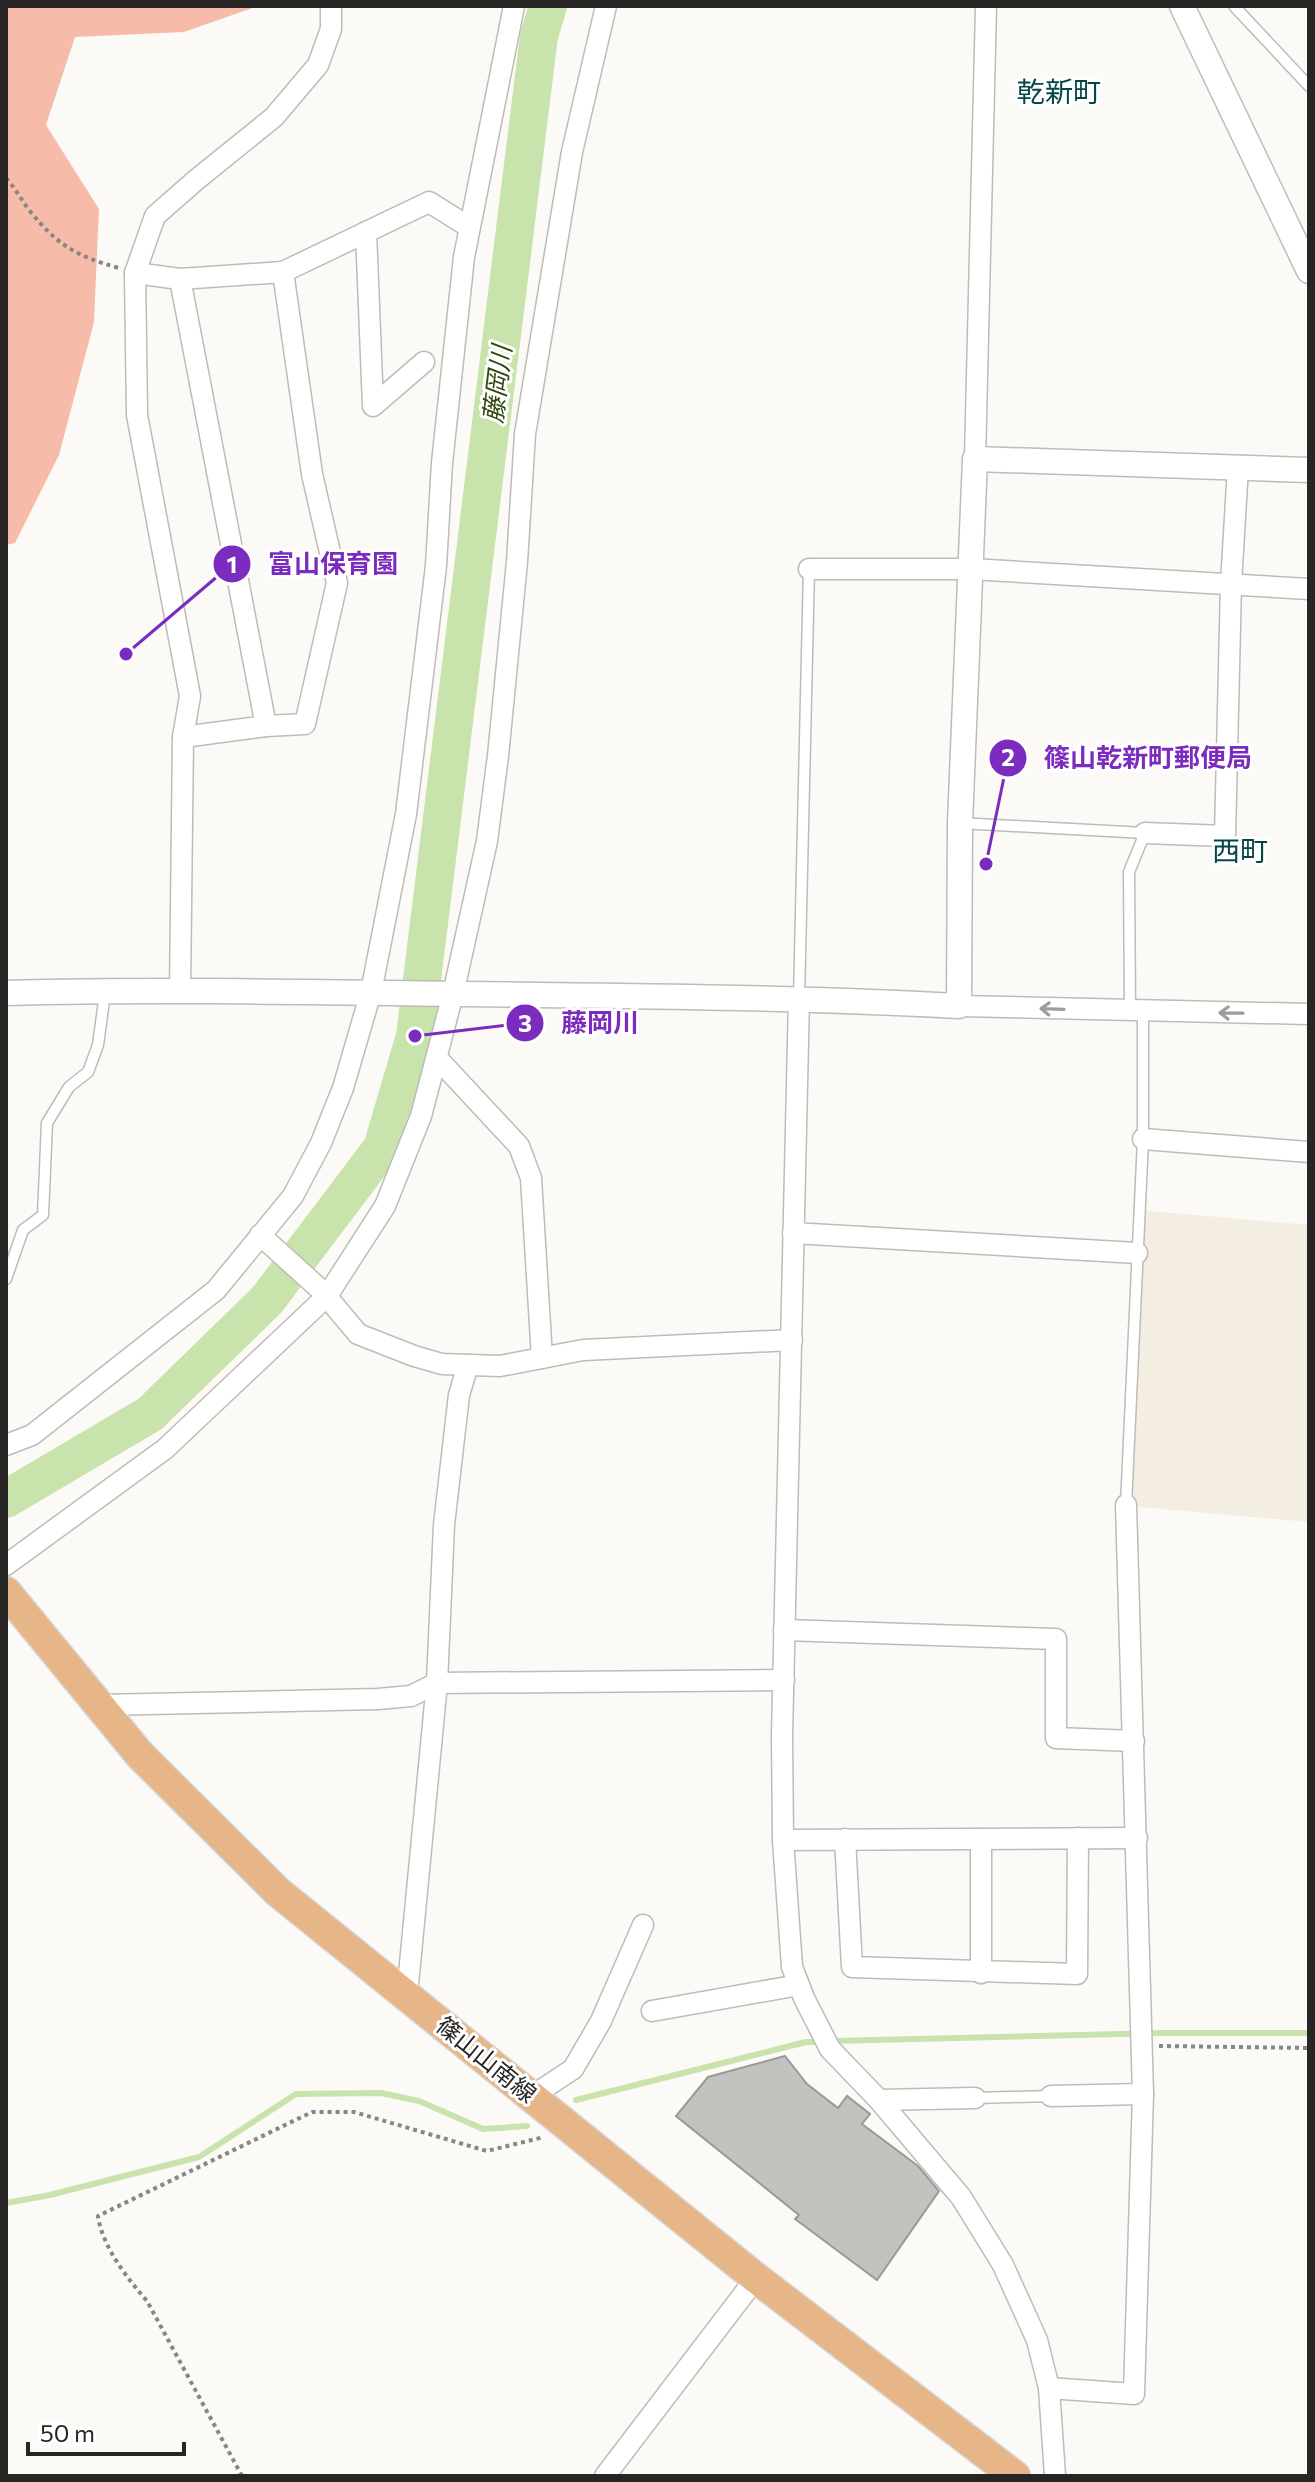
<svg xmlns="http://www.w3.org/2000/svg" width="1315" height="2482" font-family="Commissioner,'Noto Sans JP',sans-serif">
	<style>
		.built { fill: #f3ede2 }
		.green { fill: #f6bba9 }
		.lines { fill: none; stroke-linecap: round; stroke-linejoin: round }
		.stream { stroke: #c9e3ac; stroke-width: 6 }
		.river { stroke: #c9e3ac; stroke-width: 38 }
		.building { fill: #c2c2be; stroke: #999995; stroke-width: 2 }
		.service-casing { stroke: #bebcb8; stroke-width: 13 }
		.minor-casing { stroke: #bebcb8; stroke-width: 23 }
		.tertiary-casing { stroke: #bebcb8; stroke-width: 27 }
		.primary-casing { stroke: #d8d8d8; stroke-width: 33 }
		.path { stroke: #888784; stroke-width: 4; stroke-dasharray: 4 4; stroke-linecap: butt }
		.service { stroke: #fff; stroke-width: 10 }
		.minor { stroke: #fff; stroke-width: 20 }
		.tertiary { stroke: #fff; stroke-width: 24 }
		.primary { stroke: #e6b688; stroke-width: 30 }
		.oneway { stroke: #9e9d9d }
		.labels { text-anchor: middle; dominant-baseline: central; stroke-width: 6; stroke-linejoin: round; paint-order: stroke }
		.street-label { font-size: 24px; fill: #272625; stroke: #fff }
		.water-label { font-size: 26px; font-style: italic; fill: #32480d; stroke: #fff }
		.quarter-label { font-size: 28px; fill: #044748; stroke: #fff }
		.leader { fill: none; stroke: #7b2cbf; stroke-width: 3 }
		.callout-dot { fill: #7b2cbf; stroke: #fff; stroke-width: 3 }
		.mark-label { font-size: 24px; text-anchor: middle; font-weight: bold; fill: #fff }
		.callout-label { font-size: 26px; text-anchor: middle; font-weight: bold; fill: #7b2cbf; stroke: #fff; stroke-width: 6; stroke-linejoin: round; paint-order: stroke }
	</style>
	<rect width="100%" height="100%" fill="#fcfaf6"/>
	<path class="built" d="M1138 1210 1309 1225V1522L1128 1506Z"/>
	<path class="green" d="M6 6H258L184 32 75 37 46 125 99 209 94 322 59 455 15 543 6 545Z"/>
	<g class="lines">
		<g class="stream">
			<path d="M833 2041 1163 2033H1309"/>
			<path d="M576 2100 806 2042H821"/>
			<path d="M6 2203 50 2195 199 2157 296 2094 381 2093 419 2101 483 2129 527 2126"/>
		</g>
		<path class="river" d="M6 1499 150 1414 267 1300 382 1148 415 1036 539 36 548 6"/>
	</g>
	<path class="building" d="M785 2056 807 2084 838 2108 847 2096 870 2114 862 2124 918 2166 939 2191 877 2280 795 2219 799 2215 676 2116 708 2077Z"/>
	<g class="lines">
		<defs>
			<g id="service">
				<path d="M1234 6 1309 86"/>
				<path d="M960 823 1145 833 1129 872 1130 1011"/>
				<path d="M799 998 809 569"/>
				<path d="M6 1279 23 1230 43 1215 47 1123 69 1087 88 1072 98 1045 105 993"/>
				<path d="M1126 1505 1143 1139V1011"/>
				<path d="M975 2098 1051 2096"/>
			</g>
			<g id="minor">
				<path d="M366 232 373 406 424 362"/>
				<path d="M135 273 180 279 283 272"/>
				<path d="M180 279 266 726"/>
				<path d="M975 459 986 6"/>
				<path d="M809 569H971L1309 589"/>
				<path d="M183 737 266 726 305 724 337 583 312 474 283 272 429 202 469 227"/>
				<path d="M1145 833 1225 836 1231 584 1238 467"/>
				<path d="M180 991 183 737 190 696 137 415 135 273 155 216 196 180 274 117 318 65 331 29V6"/>
				<path d="M799 998 782 1736 783 1840 792 1967 804 1998 830 2049 879 2100 961 2197 1003 2265 1037 2340 1049 2388 1055 2476"/>
				<path d="M959 1006 1309 1014"/>
				<path d="M437 1058 519 1146 531 1178 542 1358"/>
				<path d="M1143 1139 1309 1152"/>
				<path d="M793 1233 1137 1253"/>
				<path d="M260 1235 322 1291 358 1334 414 1356 442 1364 500 1366 583 1350 792 1340"/>
				<path d="M6 1445 32 1435 216 1290 293 1196 321 1143 343 1088 371 992 406 814 436 566 442 463 464 257 514 6"/>
				<path d="M6 1565 165 1449 327 1296 385 1206 421 1116 453 994 487 841 498 756 517 562 525 434 572 152 606 6"/>
				<path d="M784 1630 1056 1639V1738L1134 1741"/>
				<path d="M100 1705 378 1699 411 1696 437 1683 444 1525 459 1395 468 1365"/>
				<path d="M845 1839 852 1967 1077 1974 1078 1838"/>
				<path d="M981 1839V1973"/>
				<path d="M783 1840 1137 1838"/>
				<path d="M407 1995 437 1683 784 1680"/>
				<path d="M652 2011 799 1985"/>
				<path d="M532 2096 573 2069 601 2021 643 1925"/>
				<path d="M1051 2096 1143 2094"/>
				<path d="M879 2100 975 2098"/>
				<path d="M1049 2388 1134 2394 1143 2094 1126 1505"/>
				<path d="M605 2476 756 2278"/>
			</g>
			<g id="tertiary">
				<path d="M1182 6 1309 271"/>
				<path d="M6 993C160 989 314 992 467 994 631 996 795 997 959 1006L960 823 975 459 1309 470"/>
			</g>
			<path id="primary" d="M6 1592 140 1755 278 1892 756 2278 1015 2476"/>
		</defs>
		<use href="#service" class="service-casing"/>
		<use href="#minor" class="minor-casing"/>
		<use href="#tertiary" class="tertiary-casing"/>
		<use href="#primary" class="primary-casing"/>
		<g class="path">
			<path d="M6 178C15 188 21 199 29 210 57 245 76 256 119 268"/>
			<path d="M1159 2046 1309 2048"/>
			<path d="M242 2476 147 2301C127 2278 102 2246 98 2216L312 2112H354L487 2151 544 2137"/>
		</g>
		<use href="#service" class="service"/>
		<use href="#minor" class="minor"/>
		<use href="#tertiary" class="tertiary"/>
		<use href="#primary" class="primary"/>
	</g>
	<defs><path id="oneway-shaft" d="M-6 0H5M1.5-3L5.5 0L1.5 3" fill="none" stroke-width="1.6" stroke-linecap="round" stroke-linejoin="round" transform="scale(2)"/></defs>
	<g class="oneway">
		<use href="#oneway-shaft" transform="translate(1052 1009) rotate(-178)"/>
		<use href="#oneway-shaft" transform="translate(1231 1013) rotate(-179)"/>
	</g>
	<g class="labels">
		<g class="street-label">
			<text transform="translate(487 2059) rotate(39)">篠山山南線</text>
		</g>
		<g class="water-label">
			<text transform="translate(496 384) rotate(-83)">藤岡川</text>
		</g>
		<g class="quarter-label">
			<text x="1059" y="91">乾新町</text>
			<text x="1240" y="850">西町</text>
		</g>
	</g>
	<path class="leader" d="M126 654L232 564M986 864L1008 758M415 1036L525 1023"/>
	<g class="callout-dot">
		<circle cx="126" cy="654" r="8"/>
		<circle cx="986" cy="864" r="8"/>
		<circle cx="415" cy="1036" r="8"/>
		<circle cx="232" cy="564" r="20"/>
		<circle cx="1008" cy="758" r="20"/>
		<circle cx="525" cy="1023" r="20"/>
	</g>
	<g class="mark-label">
		<text x="232" y="573">1</text>
		<text x="1008" y="766">2</text>
		<text x="525" y="1032">3</text>
	</g>
	<g class="callout-label">
		<text x="333" y="573">富山保育園</text>
		<text x="1148" y="767">篠山乾新町郵便局</text>
		<text x="600" y="1032">藤岡川</text>
	</g>
	<rect width="1315" height="2482" fill="none" stroke="#272625" stroke-width="16"/>
	<path d="M28 2442v12h156v-12" fill="none" stroke="#272625" stroke-width="4"/>
	<text x="40" y="2442" font-size="24" fill="#272625" stroke="#ffffff" stroke-width="6" paint-order="stroke">50 m</text>
</svg>
